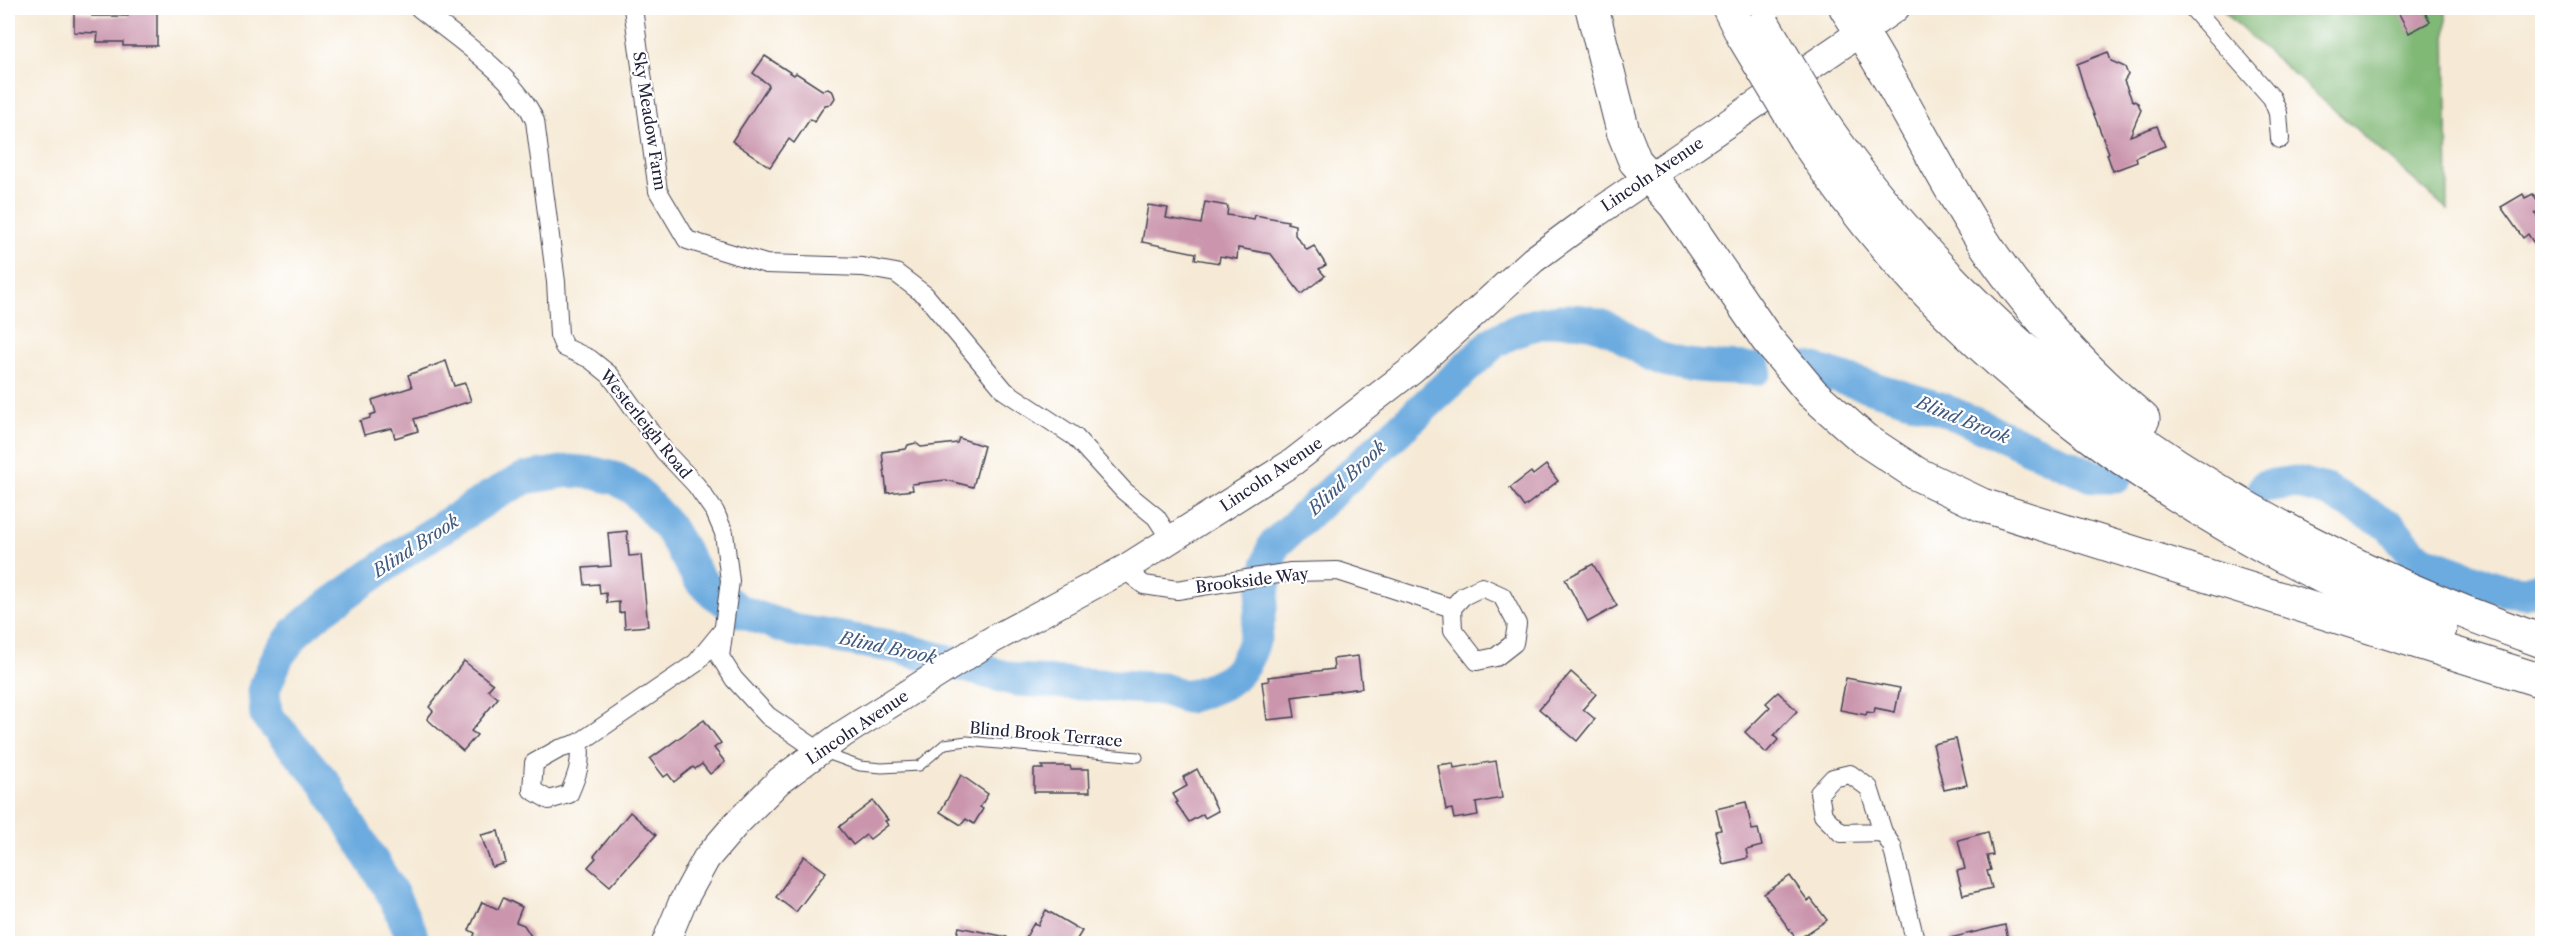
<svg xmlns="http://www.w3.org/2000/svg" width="2550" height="951" font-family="'Libre Caslon Text',serif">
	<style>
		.forest { fill: #80b876; stroke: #516d58; stroke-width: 1.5 }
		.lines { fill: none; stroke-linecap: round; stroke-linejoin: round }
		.river { stroke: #6cabdf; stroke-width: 33 }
		.building { fill: #cb96ad }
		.lane-casing { stroke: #424052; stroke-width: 11 }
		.street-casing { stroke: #424052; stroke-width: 20 }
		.secondary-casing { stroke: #424052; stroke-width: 29 }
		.highway-casing { stroke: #424052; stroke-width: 35 }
		.lane { stroke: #fff; stroke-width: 9 }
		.street { stroke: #fff; stroke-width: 18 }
		.secondary { stroke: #fff; stroke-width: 27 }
		.highway { stroke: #fff; stroke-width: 33 }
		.highway-bridge-casing { stroke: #424052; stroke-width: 35; stroke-linecap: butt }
		.highway-bridge { stroke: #fff; stroke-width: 33 }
		.labels { text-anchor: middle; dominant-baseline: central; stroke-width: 4.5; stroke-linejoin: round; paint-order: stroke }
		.street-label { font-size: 16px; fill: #22223b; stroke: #fff }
		.water-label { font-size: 18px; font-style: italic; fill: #40597d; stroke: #fff }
	</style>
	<rect width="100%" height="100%" fill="#fff"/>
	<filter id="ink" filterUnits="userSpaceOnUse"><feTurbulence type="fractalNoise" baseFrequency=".0167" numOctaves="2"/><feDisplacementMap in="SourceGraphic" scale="12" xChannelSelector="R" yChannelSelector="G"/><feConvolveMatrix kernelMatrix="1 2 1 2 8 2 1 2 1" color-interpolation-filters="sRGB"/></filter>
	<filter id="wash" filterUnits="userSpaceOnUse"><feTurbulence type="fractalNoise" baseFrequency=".008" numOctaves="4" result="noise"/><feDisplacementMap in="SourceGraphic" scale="24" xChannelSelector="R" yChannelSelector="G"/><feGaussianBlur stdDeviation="1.35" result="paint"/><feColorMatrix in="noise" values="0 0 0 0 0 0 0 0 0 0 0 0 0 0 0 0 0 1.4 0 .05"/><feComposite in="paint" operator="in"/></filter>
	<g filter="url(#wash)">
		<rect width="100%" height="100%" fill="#f6ead6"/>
		<path class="forest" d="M2221 8H2446L2448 210 2241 28Z"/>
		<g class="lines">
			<g class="river">
				<path d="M1808 368 1943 409 2095 477H2116"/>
				<path d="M2265 486 2295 482 2328 491 2390 526 2413 554 2430 563 2504 590 2525 592 2542 587"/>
				<path d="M413 944 411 933 392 893 324 782 266 715 264 689 278 656 296 632 318 613 416 544 490 497 525 478 569 471 594 473 617 479 634 489 668 526 700 580 714 593 740 611 793 630 896 647 1016 680 1163 689 1187 697C1202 692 1222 687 1234 676 1266 645 1258 586 1274 545L1494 342C1529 321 1574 311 1612 330 1627 338 1640 350 1656 357 1681 368 1728 368 1756 369"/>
			</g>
		</g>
		<g id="blocks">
			<g class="building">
				<path d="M128 8H157V46H123V42H97L98 33 74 32V12L92 13V16H128Z"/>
				<path d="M2396 8H2423L2430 22 2409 33Z"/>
				<path d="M2108 52 2111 61 2125 67 2128 75 2124 81 2132 100 2138 103 2141 110 2130 136 2157 126 2165 146 2136 157 2137 162 2113 171 2107 154 2109 153 2087 97 2077 64Z"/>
				<path d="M765 56 794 75 796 73 822 90 828 89 833 92 835 98 831 104 825 105 814 122 810 119 794 143 789 139 770 167 732 141 769 85 753 73Z"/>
				<path d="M2523 194 2525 198 2533 194 2542 208 2535 213 2542 226V236L2533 242 2528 234 2523 238 2501 207Z"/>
				<path d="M1205 202 1228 206 1227 215 1254 219 1255 215 1288 221 1287 223 1295 225V235L1307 250 1314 246 1326 265 1319 269 1325 276 1301 294 1271 254 1238 248 1237 259 1220 256 1219 263 1195 259 1196 253 1142 242 1148 205 1168 208 1166 218 1201 224Z"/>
				<path d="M446 361 454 386 465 383 471 401 414 419 418 431 395 438 392 428 364 435 360 421 370 418V415L376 413 372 400 412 387 408 375Z"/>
				<path d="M959 438 984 446 973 487 946 480 912 484 913 490 887 493 882 452 906 449 908 445 916 443 921 447 957 443Z"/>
				<path d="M1546 465 1558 481 1524 507 1510 488 1531 472 1533 475Z"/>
				<path d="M627 531 629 556 641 555 648 626 625 628 624 612 619 613V602L607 603 606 593 600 594 599 584 585 585 583 568 611 566 608 533Z"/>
				<path d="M1593 564 1617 606 1588 622 1565 579Z"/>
				<path d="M1358 656 1362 688 1292 697 1295 717 1267 720 1262 682 1269 681 1268 677 1334 669 1333 659Z"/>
				<path d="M464 661 493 684 488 690 498 698 471 731 477 735 463 751 427 719 433 711 429 707Z"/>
				<path d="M1571 672 1596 694 1583 709 1595 719 1577 741 1539 709Z"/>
				<path d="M1846 678 1900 688 1895 712 1875 708 1874 713 1867 712 1866 715 1840 710Z"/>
				<path d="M1778 692 1797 711 1774 735 1778 740 1766 753 1745 732 1770 707 1766 703Z"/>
				<path d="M704 720 721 743 714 748 725 762 710 774 702 764 695 769 693 767 674 782 668 774 664 777 650 759Z"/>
				<path d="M1956 739 1967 785 1944 790 1933 744Z"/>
				<path d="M1496 761 1502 798 1476 803 1478 815 1454 819 1452 809 1446 810 1438 765 1453 763 1454 768Z"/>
				<path d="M1042 766H1070L1071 769H1089L1090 792H1034V769H1043Z"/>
				<path d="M1197 769 1218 811 1205 818 1203 814 1189 822 1176 803 1178 802 1173 794 1187 786 1183 777Z"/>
				<path d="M961 775 988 794 980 807 983 809 974 824 966 819 961 825 940 812Z"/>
				<path d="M873 801 888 820 885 821 888 825 870 839 866 835 853 845 839 827Z"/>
				<path d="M1746 802 1752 830 1758 829 1762 846 1746 850 1748 858 1723 864 1715 831 1721 830 1716 809Z"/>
				<path d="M630 812 656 835 610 886 588 867 596 858 594 856Z"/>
				<path d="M498 831 506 863 492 867 481 835Z"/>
				<path d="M1988 832 1993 855 1987 856 1991 870 1987 871 1992 888 1963 895 1957 871 1965 869 1958 840Z"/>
				<path d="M804 856 826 872 796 912 776 897Z"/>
				<path d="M1790 876 1808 901 1811 899 1827 920 1797 940 1764 894Z"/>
				<path d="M503 898 522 907 516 922 524 925 531 936 528 944H471L475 933 469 930 482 902 498 909Z"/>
				<path d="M1046 910 1082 931 1074 944H1022L1034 923 1038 925Z"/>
				<path d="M2005 925 2009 944H1951L1950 938Z"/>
				<path d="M959 927 1007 937V944H955Z"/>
			</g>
		</g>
	</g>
	<g filter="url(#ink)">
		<use href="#blocks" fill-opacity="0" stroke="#424052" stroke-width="1.5"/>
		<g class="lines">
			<defs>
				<path id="lane" d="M824 753 860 766 882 768 919 766 945 744 967 741 1138 757"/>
				<g id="street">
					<path d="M419 8C455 37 518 78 535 121L556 282 559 335 564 347 590 359 610 375 664 451 696 485 715 512 724 533 730 581 720 657 734 679 768 716 819 751"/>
					<path d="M633 8 658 191 687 240 766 264 863 267 896 273 925 295 1005 391 1075 437 1124 491 1156 517 1171 540"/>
					<path d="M2193 8 2272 98 2278 113 2280 139"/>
					<path d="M1124 569 1144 585 1177 590 1291 572 1338 571 1452 608 1463 596 1482 587 1502 596 1517 624 1514 643 1496 657 1477 661 1453 630 1452 608"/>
					<path d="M579 743C582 762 577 776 569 794L549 800 532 790 534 763 559 749 579 743 696 663 723 630"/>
					<path d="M1883 832 1841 833 1823 815 1819 793 1833 778 1850 774 1869 788 1883 832 1892 846 1916 944"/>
				</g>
				<path id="secondary" d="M665 944 682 903 706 859 736 824 779 781 843 734 992 640 1124 569 1293 462 1413 369 1533 260 1594 215 1896 8"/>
				<g id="highway">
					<path d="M1592 8 1623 131 1635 161 1675 205 1767 339 1812 393 1864 439 1917 474 1982 505 2542 681"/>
					<path d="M1729 8 1743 36"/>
					<path d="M1846 8C1892 77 1928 153 1972 224 2018 297 2077 364 2143 419"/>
					<path d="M1824 125C2001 380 2253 540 2542 641"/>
					<path d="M1805 139C1953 365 2192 530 2440 629"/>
				</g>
			</defs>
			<use href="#lane" class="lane-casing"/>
			<use href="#street" class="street-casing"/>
			<use href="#secondary" class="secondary-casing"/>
			<use href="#highway" class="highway-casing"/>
			<use href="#lane" class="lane"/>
			<use href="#street" class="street"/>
			<use href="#secondary" class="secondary"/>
			<use href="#highway" class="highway"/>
			<defs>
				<g id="highway-bridge">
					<path d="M1764 25 1824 125"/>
					<path d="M1743 36 1805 139"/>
				</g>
			</defs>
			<use href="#highway-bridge" class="highway-bridge-casing"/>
			<use href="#highway-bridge" class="highway-bridge"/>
		</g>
	</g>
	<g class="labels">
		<g class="street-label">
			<text transform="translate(650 121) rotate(81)">Sky Meadow Farm</text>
			<text transform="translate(1652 174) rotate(-34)">Lincoln Avenue</text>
			<text transform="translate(646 424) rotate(51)">Westerleigh Road</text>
			<text transform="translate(1271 474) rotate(-34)">Lincoln Avenue</text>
			<text transform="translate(1252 580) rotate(-7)">Brookside Way</text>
			<text transform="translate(857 727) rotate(-34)">Lincoln Avenue</text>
			<text transform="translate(1046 734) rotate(5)">Blind Brook Terrace</text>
		</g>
		<g class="water-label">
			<text transform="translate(1963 420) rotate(22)">Blind Brook</text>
			<text transform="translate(1347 478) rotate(-43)">Blind Brook</text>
			<text transform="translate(416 546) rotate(-33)">Blind Brook</text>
			<text transform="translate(888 648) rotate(12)">Blind Brook</text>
		</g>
	</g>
	<rect width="2550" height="951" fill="none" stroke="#fff" stroke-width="30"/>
</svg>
